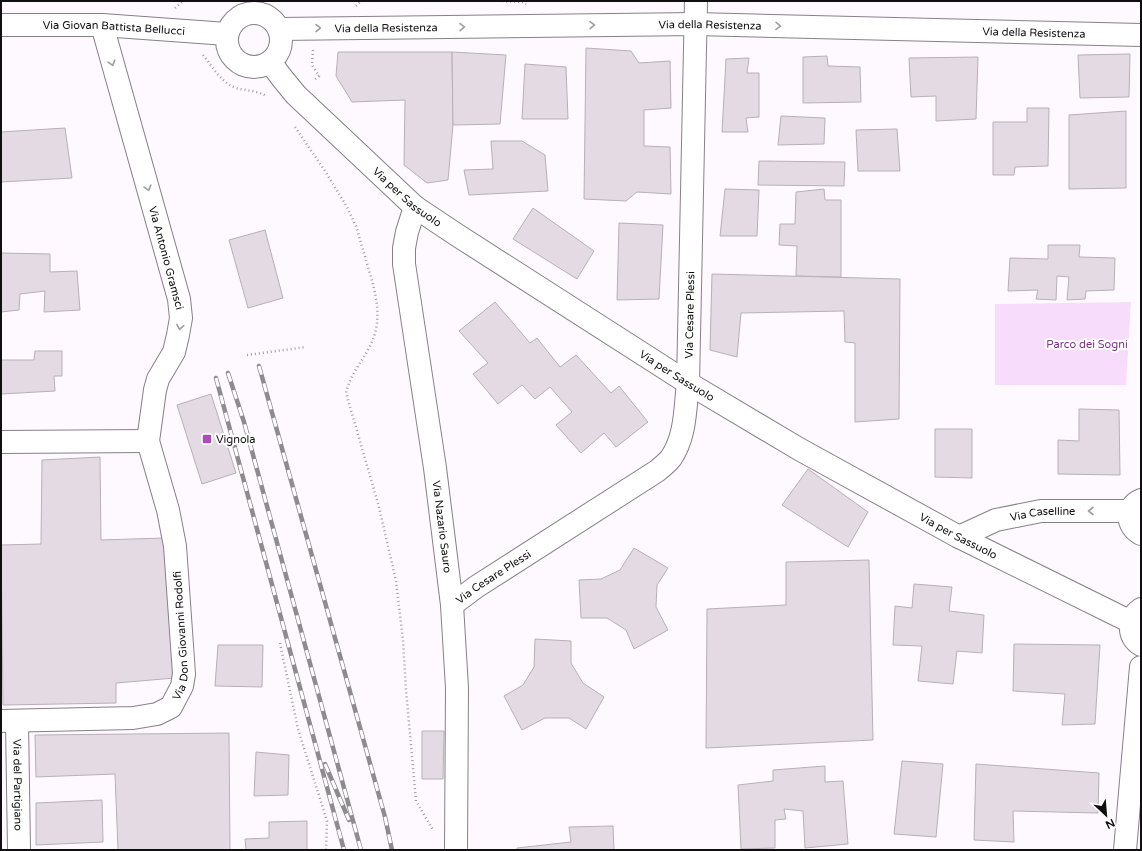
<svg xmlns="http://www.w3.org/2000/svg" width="1142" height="851" font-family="'Varela Round',sans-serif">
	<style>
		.green { fill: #f7dcfb }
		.building { fill: #e3dae4; stroke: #b8afb9 }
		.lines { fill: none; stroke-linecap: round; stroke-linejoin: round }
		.minor-casing { stroke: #887f89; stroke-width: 24 }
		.secondary-casing { stroke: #887f89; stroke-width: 24 }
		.path { stroke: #a19da2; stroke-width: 2.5; stroke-dasharray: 1 3; stroke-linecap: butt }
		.minor { stroke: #fff; stroke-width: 22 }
		.secondary { stroke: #fff; stroke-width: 22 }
		.rail-casing { stroke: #8e8a8f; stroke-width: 4.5 }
		.rail { stroke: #fff; stroke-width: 3; stroke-dasharray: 9; stroke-linecap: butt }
		.oneway { stroke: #a09fa0 }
		.poi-dot { fill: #aa4db7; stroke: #fff; stroke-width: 1.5 }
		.labels { text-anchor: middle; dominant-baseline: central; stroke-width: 4; stroke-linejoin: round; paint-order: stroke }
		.street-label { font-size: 11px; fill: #110e11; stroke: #fff }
		.park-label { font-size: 11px; fill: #783382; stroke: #fff }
		.poi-label { font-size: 11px; fill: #110e11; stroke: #fff; text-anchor: start }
	</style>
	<rect width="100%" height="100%" fill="#fef9ff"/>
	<path class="green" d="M1131 302 1126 385H995V304Z"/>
	<g class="building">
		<path d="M586 48 631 51 639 63 670 61 671 108 644 110V146L670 147 671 194 637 192 626 201 584 199Z"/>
		<path d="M338 52H452L453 125 448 180 427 183 404 165 405 100 352 102 336 76Z"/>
		<path d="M452 52 506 55 500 124 453 125Z"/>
		<path d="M1130 54 1129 97 1080 98 1078 55Z"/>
		<path d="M827 56 828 66 860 67 861 102 803 103V57Z"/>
		<path d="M978 57 976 119 936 121V96L911 97 909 58Z"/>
		<path d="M749 58 747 73H759V117L746 118 748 132H722L726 59Z"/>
		<path d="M525 64 566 67 568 119H522Z"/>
		<path d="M1027 108H1049L1048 166 1015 167 1014 175H993V122H1027Z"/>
		<path d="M1126 111V188L1069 189V115Z"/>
		<path d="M781 116 825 118 824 144 778 145Z"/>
		<path d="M65 128 72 178 1 182V132Z"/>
		<path d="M897 129 900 171H858L856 130Z"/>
		<path d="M491 141H522L545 155 548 191 469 195 464 170 493 169Z"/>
		<path d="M759 161 845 162 844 186 758 185Z"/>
		<path d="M725 189 759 190 757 236H720Z"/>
		<path d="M824 189 825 200H841V277L796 276 797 246 779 245 780 224H795L796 192Z"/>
		<path d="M533 208 594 251 577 279 513 239Z"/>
		<path d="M619 223 663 225 659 299 617 300Z"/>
		<path d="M265 230 283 298 248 308 229 240Z"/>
		<path d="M1048 245H1080L1079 257 1115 258 1114 290 1086 291 1085 299 1067 300 1069 277 1057 276 1056 300 1036 299 1038 290 1008 291 1010 258 1048 259Z"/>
		<path d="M1 253 50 254V272L77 271 80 310 44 312 45 291 20 294 19 310 1 312Z"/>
		<path d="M712 274 900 279 899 419 855 422V343L845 342 844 311 741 313 737 357 710 350Z"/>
		<path d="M495 302 530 343 537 338 560 367 576 355 611 393 619 386 648 422 616 447 604 433 581 453 556 425 572 412 550 387 535 399 522 385 498 404 473 374 488 363 459 331Z"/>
		<path d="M35 351H62V376H54L55 391 1 394V360H34Z"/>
		<path d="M211 394 236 473 202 484 177 405Z"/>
		<path d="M1079 409 1119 410 1120 475 1058 474V440L1079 441Z"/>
		<path d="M935 429H972V478L935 477Z"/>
		<path d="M100 457 101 540 164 538 175 678 116 683V703L3 705 1 545 41 544 42 460Z"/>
		<path d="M808 469 868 512 848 547 782 505Z"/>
		<path d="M634 548 668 568 657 585 656 607 668 630 634 649 626 630 607 618H581L579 580 601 579 620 570Z"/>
		<path d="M869 560 873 740 706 748 707 609 786 605V562Z"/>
		<path d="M914 584 952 587 949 611 984 615 982 653 957 651 953 684 918 681 922 646 893 645 895 606 912 608Z"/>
		<path d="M535 639 571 641V663L583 683 604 697 586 729 569 718H545L522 730 504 696 523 685 534 667Z"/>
		<path d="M1014 644 1100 645 1095 724 1062 725 1065 694 1013 691Z"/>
		<path d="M218 645H263L262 687 215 686Z"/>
		<path d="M422 731H444L443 779H422Z"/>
		<path d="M229 733 230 850H118L115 774 36 777 35 735Z"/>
		<path d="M256 752 289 755 288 795 254 796Z"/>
		<path d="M902 761 943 764 936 837 894 834Z"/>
		<path d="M976 764 1099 773 1098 813 1013 811 1014 842 974 840Z"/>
		<path d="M825 766V782L843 781 848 844 805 848 803 811 784 809 786 819 775 820V848L741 849 738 785 773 781V770Z"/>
		<path d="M102 800 103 842 36 845V803Z"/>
		<path d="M307 821V850H246L245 839 269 838V822Z"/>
		<path d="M613 826 614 850H517V848L571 842 569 827Z"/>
	</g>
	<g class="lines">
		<defs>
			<g id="minor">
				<path id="s1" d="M1 25H102L227 34"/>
				<path id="s2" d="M279 29 696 24 1141 35"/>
				<path id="s3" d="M415 207 407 232 404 248V264L435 468 452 605 457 688 456 850"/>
				<path d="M1 442 148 441"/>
				<path d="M1141 500C1125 507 1126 526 1141 534"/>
				<path id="s4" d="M959 537 996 520 1041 511H1130"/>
				<path id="s5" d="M452 605 476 587 657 471C662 467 667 463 671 458 686 436 685 408 688 383L696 1"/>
				<path id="s6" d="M1 721 133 718 157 714 171 707 182 686 184 674 175 546 168 510 148 441 155 390 158 379 174 352 178 335 181 318 179 299 102 25"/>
				<path id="s7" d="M17 721 19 850"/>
				<path d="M1125 850 1141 667"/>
			</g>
			<g id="secondary">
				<circle cx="254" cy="40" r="27"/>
				<path id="s8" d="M270 62 282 78 296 95 415 207 457 235 688 383 799 449 959 537 1131 622"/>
				<path d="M1141 609C1128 618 1127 636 1141 645"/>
			</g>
		</defs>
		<use href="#minor" class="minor-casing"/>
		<use href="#secondary" class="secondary-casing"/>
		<g class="path">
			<path d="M502 1 523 2 526 4"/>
			<path d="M356 6 361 1"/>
			<path d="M175 8 183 1"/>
			<path d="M313 50 312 65 319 76 313 81"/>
			<path d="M203 55C213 67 220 82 236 88 246 91 257 90 266 96"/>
			<path d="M295 127 325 171 347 207 356 226C360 240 364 253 368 267 376 293 383 319 371 344 363 361 350 374 346 393L379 507 396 581 403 640 406 690 416 801 433 830"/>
			<path d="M247 355 306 347"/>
			<path d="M280 643 298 729 327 821 326 850"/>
		</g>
		<use href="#minor" class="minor"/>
		<use href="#secondary" class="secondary"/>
		<defs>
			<g id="rail">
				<path d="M259 366 385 817 392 850"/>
				<path d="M228 373 244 422 361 850"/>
				<path d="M216 378 344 850"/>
				<path d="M325 764 349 820"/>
			</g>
		</defs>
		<use href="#rail" class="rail-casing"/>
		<use href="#rail" class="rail"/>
	</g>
	<defs><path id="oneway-chevron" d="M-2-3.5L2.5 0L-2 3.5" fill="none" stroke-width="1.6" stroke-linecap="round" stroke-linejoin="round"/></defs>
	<g class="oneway">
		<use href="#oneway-chevron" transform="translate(592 25) rotate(-1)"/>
		<use href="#oneway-chevron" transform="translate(778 26) rotate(1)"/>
		<use href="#oneway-chevron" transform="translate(462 27) rotate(-1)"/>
		<use href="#oneway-chevron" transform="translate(318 28) rotate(-1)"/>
		<use href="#oneway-chevron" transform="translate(112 63) rotate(74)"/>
		<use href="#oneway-chevron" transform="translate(148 188) rotate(74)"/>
		<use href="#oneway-chevron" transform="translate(180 327) rotate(100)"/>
		<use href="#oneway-chevron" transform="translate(1091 511) rotate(180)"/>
	</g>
	<rect class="poi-dot" x="202" y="434" width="10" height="10" rx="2"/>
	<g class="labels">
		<g class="street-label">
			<text stroke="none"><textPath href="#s2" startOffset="431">Via della Resistenza</textPath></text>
			<text stroke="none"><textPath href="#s1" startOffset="113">Via Giovan Battista Bellucci</textPath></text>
			<text stroke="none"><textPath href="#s2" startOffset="107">Via della Resistenza</textPath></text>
			<text stroke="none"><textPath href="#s2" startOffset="755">Via della Resistenza</textPath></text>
			<text stroke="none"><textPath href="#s8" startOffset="193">Via per Sassuolo</textPath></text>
			<text transform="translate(166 258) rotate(75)">Via Antonio Gramsci</text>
			<text stroke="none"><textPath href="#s5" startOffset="410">Via Cesare Plessi</textPath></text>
			<text stroke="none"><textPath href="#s8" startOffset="517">Via per Sassuolo</textPath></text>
			<text stroke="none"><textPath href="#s4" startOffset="88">Via Caselline</textPath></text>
			<text stroke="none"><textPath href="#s3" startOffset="324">Via Nazario Sauro</textPath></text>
			<text stroke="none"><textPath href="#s8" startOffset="841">Via per Sassuolo</textPath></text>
			<text stroke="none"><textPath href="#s5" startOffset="50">Via Cesare Plessi</textPath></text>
			<text stroke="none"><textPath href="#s6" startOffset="246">Via Don Giovanni Rodolfi</textPath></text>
			<text stroke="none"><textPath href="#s7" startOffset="64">Via del Partigiano</textPath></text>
		</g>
		<g class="park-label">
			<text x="1087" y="344">Parco dei Sogni</text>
		</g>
		<g class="poi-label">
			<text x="216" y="439">Vignola</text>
		</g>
	</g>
	<rect width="1142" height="851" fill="none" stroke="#110e11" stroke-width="4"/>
	<g transform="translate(1106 815) rotate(154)" stroke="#ffffff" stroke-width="3" paint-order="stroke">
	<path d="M0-3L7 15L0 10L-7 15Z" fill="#110e11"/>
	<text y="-6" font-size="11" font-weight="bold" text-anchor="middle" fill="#110e11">N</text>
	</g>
</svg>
